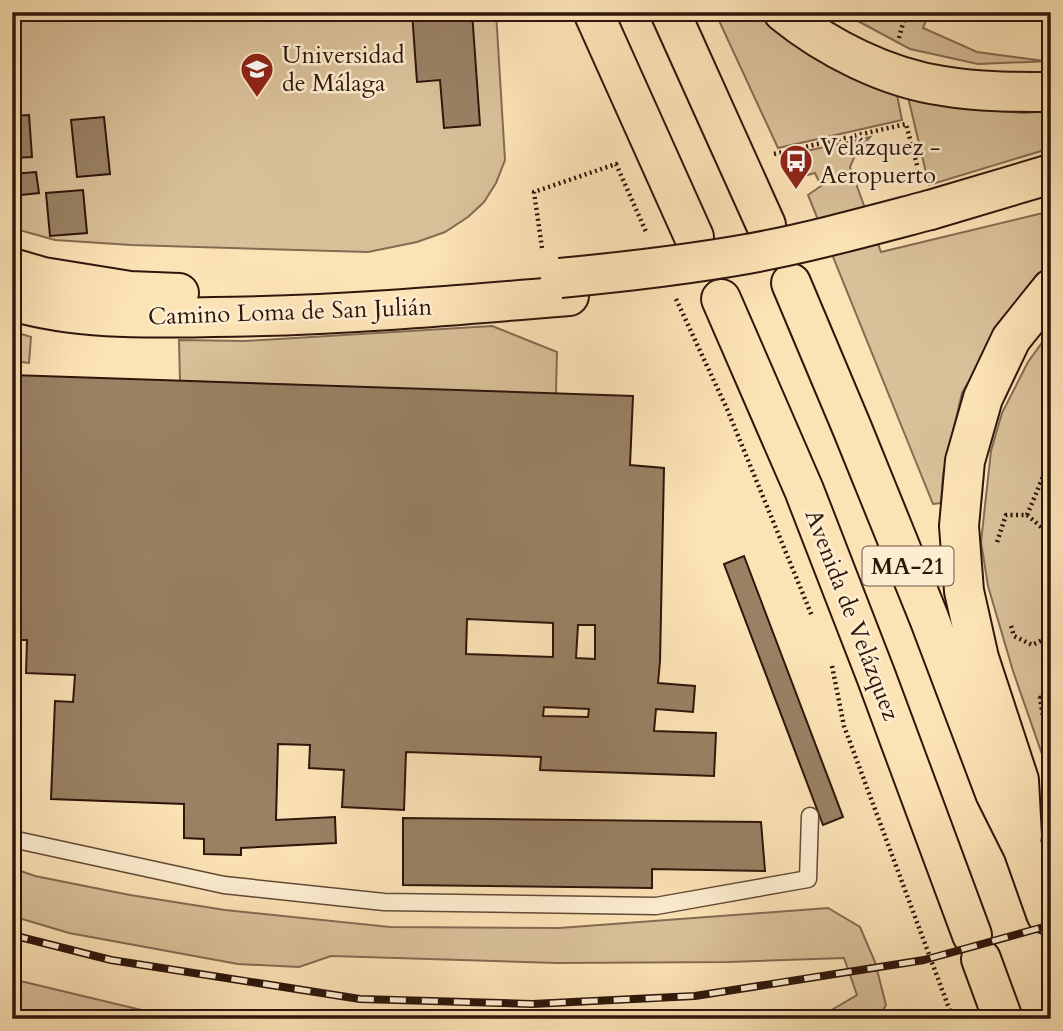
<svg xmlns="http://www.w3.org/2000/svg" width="1063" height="1031" font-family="Cardo,serif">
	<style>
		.green { fill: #d9c099; stroke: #846b52; stroke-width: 2 }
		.building { fill: #998164; stroke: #2e160b; stroke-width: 2; fill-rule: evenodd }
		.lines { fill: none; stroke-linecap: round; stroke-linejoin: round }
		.service-casing { stroke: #624936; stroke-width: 19 }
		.primary-casing { stroke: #2e160b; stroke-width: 42 }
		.motorway-casing { stroke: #2e160b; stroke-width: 42 }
		.path { stroke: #2e160b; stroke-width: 4.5; stroke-dasharray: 2 3.5; stroke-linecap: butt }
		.service { stroke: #fdedd0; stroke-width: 16 }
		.primary { stroke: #fce3b6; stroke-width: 38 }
		.motorway { stroke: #fce3b6; stroke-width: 38 }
		.rail-casing { stroke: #2e160b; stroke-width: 8 }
		.rail { stroke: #fdedd0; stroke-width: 5; stroke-dasharray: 16; stroke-linecap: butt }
		.primary-bridge-casing { stroke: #2e160b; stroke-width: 42; stroke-linecap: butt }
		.primary-bridge { stroke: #fce3b6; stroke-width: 38 }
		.labels { text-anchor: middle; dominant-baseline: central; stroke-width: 5; stroke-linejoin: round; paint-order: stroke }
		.shield { fill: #fdedd0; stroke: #6c5646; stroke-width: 2 }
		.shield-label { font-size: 23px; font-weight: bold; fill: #2e160b }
		.poi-label { font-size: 24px; fill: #2e160b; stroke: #fdedd0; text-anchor: start }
		.street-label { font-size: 24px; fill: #2e160b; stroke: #fdedd0 }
	</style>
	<rect width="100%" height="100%" fill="#fce3b6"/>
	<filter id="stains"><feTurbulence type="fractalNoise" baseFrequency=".00286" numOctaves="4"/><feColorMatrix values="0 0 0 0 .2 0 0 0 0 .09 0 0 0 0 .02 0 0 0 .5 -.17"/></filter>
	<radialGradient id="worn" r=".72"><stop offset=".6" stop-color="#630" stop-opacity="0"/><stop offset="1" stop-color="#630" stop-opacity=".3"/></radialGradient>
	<g class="green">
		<path d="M12 12H496L505 160 496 183 484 202 468 217 445 232 417 242 368 252 131 245 55 240 12 228Z"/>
		<path d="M715 12H759L798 42 897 95 902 120 778 148Z"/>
		<path d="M841 12H929L923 28 977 52 1044 61 1051 59V61L978 64 910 49Z"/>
		<path d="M908 97 968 108 1023 113 1051 111V148L929 185Z"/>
		<path d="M870 137 856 153 850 167 881 252 1051 211V271L1013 307 962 393 943 475 941 503 933 504 808 195 821 186 815 173 793 179 783 156Z"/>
		<path d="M492 326 557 352 556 394 180 381 179 340 245 341Z"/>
		<path d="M1051 330V780L1013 671 988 586 981 542 991 451 1002 413 1028 362Z"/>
		<path d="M12 331 31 337 29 363 12 361Z"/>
		<path d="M12 868 35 876 130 895 225 910 390 927 559 928 828 908 860 927 875 962 886 1005 877 1019H800L823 1015 857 995 844 958 729 962 557 963 331 956 299 967 238 964 69 933 12 916Z"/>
		<path d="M12 979 179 1019H12Z"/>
	</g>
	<g class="building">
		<path d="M12 12H19L21 43 12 44Z"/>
		<path d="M412 12H472L480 125 444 128 440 80 417 82Z"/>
		<path d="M29 115 32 157 12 158V116Z"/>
		<path d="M104 117 110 174 77 177 71 120Z"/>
		<path d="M36 172 39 193 12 196V174Z"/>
		<path d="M83 190 87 233 50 236 46 193Z"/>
		<path d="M12 375 633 396 630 465 664 468 660 661 658 683 695 686 693 712 656 709 654 731 716 733 714 776 540 770 541 757 406 752 404 810 342 807 344 770 309 768 310 745 278 744 276 820 335 817 336 843 241 848V855L204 854V839L184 838V804L51 799 55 701 73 702 75 675 26 673 27 640H19L14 790H12ZM467 619 553 623V657L466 654ZM578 625H595V659L576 658ZM544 707 589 709 588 717 543 716Z"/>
		<path d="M744 556 843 817 823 825 724 564Z"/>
		<path d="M403 818 761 822 765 871 652 869V888L403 885Z"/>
	</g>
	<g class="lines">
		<defs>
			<path id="service" d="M12 839 224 885 384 902 656 906 808 879 810 816"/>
			<g id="primary">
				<path d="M930 210 1051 174"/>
				<path d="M12 268 43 277 130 291 179 293"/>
				<path d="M12 301C78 320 145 318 213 317 332 316 450 306 569 296"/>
			</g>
			<g id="motorway">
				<path d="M593 12 694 237"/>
				<path d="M670 12 766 225"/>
				<path d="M783 12C827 48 887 78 943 86 979 92 1015 92 1051 92"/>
				<path d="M791 283 852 428 929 618 995 793 1023 849 1046 914"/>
				<path d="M721 299 804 490 876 676 972 935"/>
				<path d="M1022 836 1019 780 979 658 964 591 959 526 965 461 983 398 1011 339 1051 289"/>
				<path d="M981 959 1003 1019"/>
			</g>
		</defs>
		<use href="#service" class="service-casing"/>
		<use href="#primary" class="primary-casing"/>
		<use href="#motorway" class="motorway-casing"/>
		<g class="path">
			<path d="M899 38 906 12"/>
			<path d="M774 154 906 124 920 176"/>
			<path d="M542 248 534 192 616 164 647 234"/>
			<path d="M676 299 727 409 812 616"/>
			<path d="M1027 515 1051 458"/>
			<path d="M997 542 1006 515H1027L1046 531 1051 559"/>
			<path d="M1011 626 1014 636 1032 645 1051 636"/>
			<path d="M832 666 844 726 953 1019"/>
			<path d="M1051 692 1040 698 1043 717 1051 729"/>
		</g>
		<use href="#service" class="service"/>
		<use href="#primary" class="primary"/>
		<use href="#motorway" class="motorway"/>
		<defs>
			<path id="rail" d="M12 935 111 960 360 999 532 1004 695 996 924 960 1051 925"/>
		</defs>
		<use href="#rail" class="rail-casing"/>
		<use href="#rail" class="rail"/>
		<defs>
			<path id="primary-bridge" d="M560 278C623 272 685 265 747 254 808 243 869 226 930 210"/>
		</defs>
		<use href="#primary-bridge" class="primary-bridge-casing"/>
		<use href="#primary-bridge" class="primary-bridge"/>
	</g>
	<defs>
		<symbol id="university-pin" viewBox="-11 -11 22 30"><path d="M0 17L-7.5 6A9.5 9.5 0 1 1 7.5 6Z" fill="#8f2418" stroke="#fdedd0"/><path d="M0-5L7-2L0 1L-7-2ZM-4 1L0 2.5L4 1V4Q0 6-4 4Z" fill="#fff"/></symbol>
		<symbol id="bus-pin" viewBox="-11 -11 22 30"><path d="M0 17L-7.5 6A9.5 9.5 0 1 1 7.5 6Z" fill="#8f2418" stroke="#fdedd0"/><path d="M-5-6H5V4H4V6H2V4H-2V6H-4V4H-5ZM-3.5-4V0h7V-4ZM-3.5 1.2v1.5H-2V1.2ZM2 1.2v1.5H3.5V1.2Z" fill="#fff"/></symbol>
	</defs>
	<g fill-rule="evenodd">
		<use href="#university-pin" x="238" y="50" width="38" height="52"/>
		<use href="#bus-pin" x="777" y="142" width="38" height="52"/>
	</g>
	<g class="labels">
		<rect class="shield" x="862.5" y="546.5" width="91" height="39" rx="5"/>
		<g class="shield-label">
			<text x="908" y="566">MA-21</text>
		</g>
		<g class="poi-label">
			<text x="282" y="55">Universidad<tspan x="282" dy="28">de Málaga</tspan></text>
			<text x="820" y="147">Velázquez -<tspan x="820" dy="28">Aeropuerto</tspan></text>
		</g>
		<g class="street-label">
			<text transform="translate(290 312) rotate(-2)">Camino Loma de San Julián</text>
			<text transform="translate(852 615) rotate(69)">Avenida de Velázquez</text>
		</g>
	</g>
	<rect width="1063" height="1031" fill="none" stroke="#fce3b6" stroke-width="42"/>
	<rect x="14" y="14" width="1035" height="1003" fill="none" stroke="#2e160b" stroke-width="3.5"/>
	<rect x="21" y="21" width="1021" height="989" fill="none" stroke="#2e160b" stroke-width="2"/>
	<rect width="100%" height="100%" filter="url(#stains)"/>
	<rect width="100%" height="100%" fill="url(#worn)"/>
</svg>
